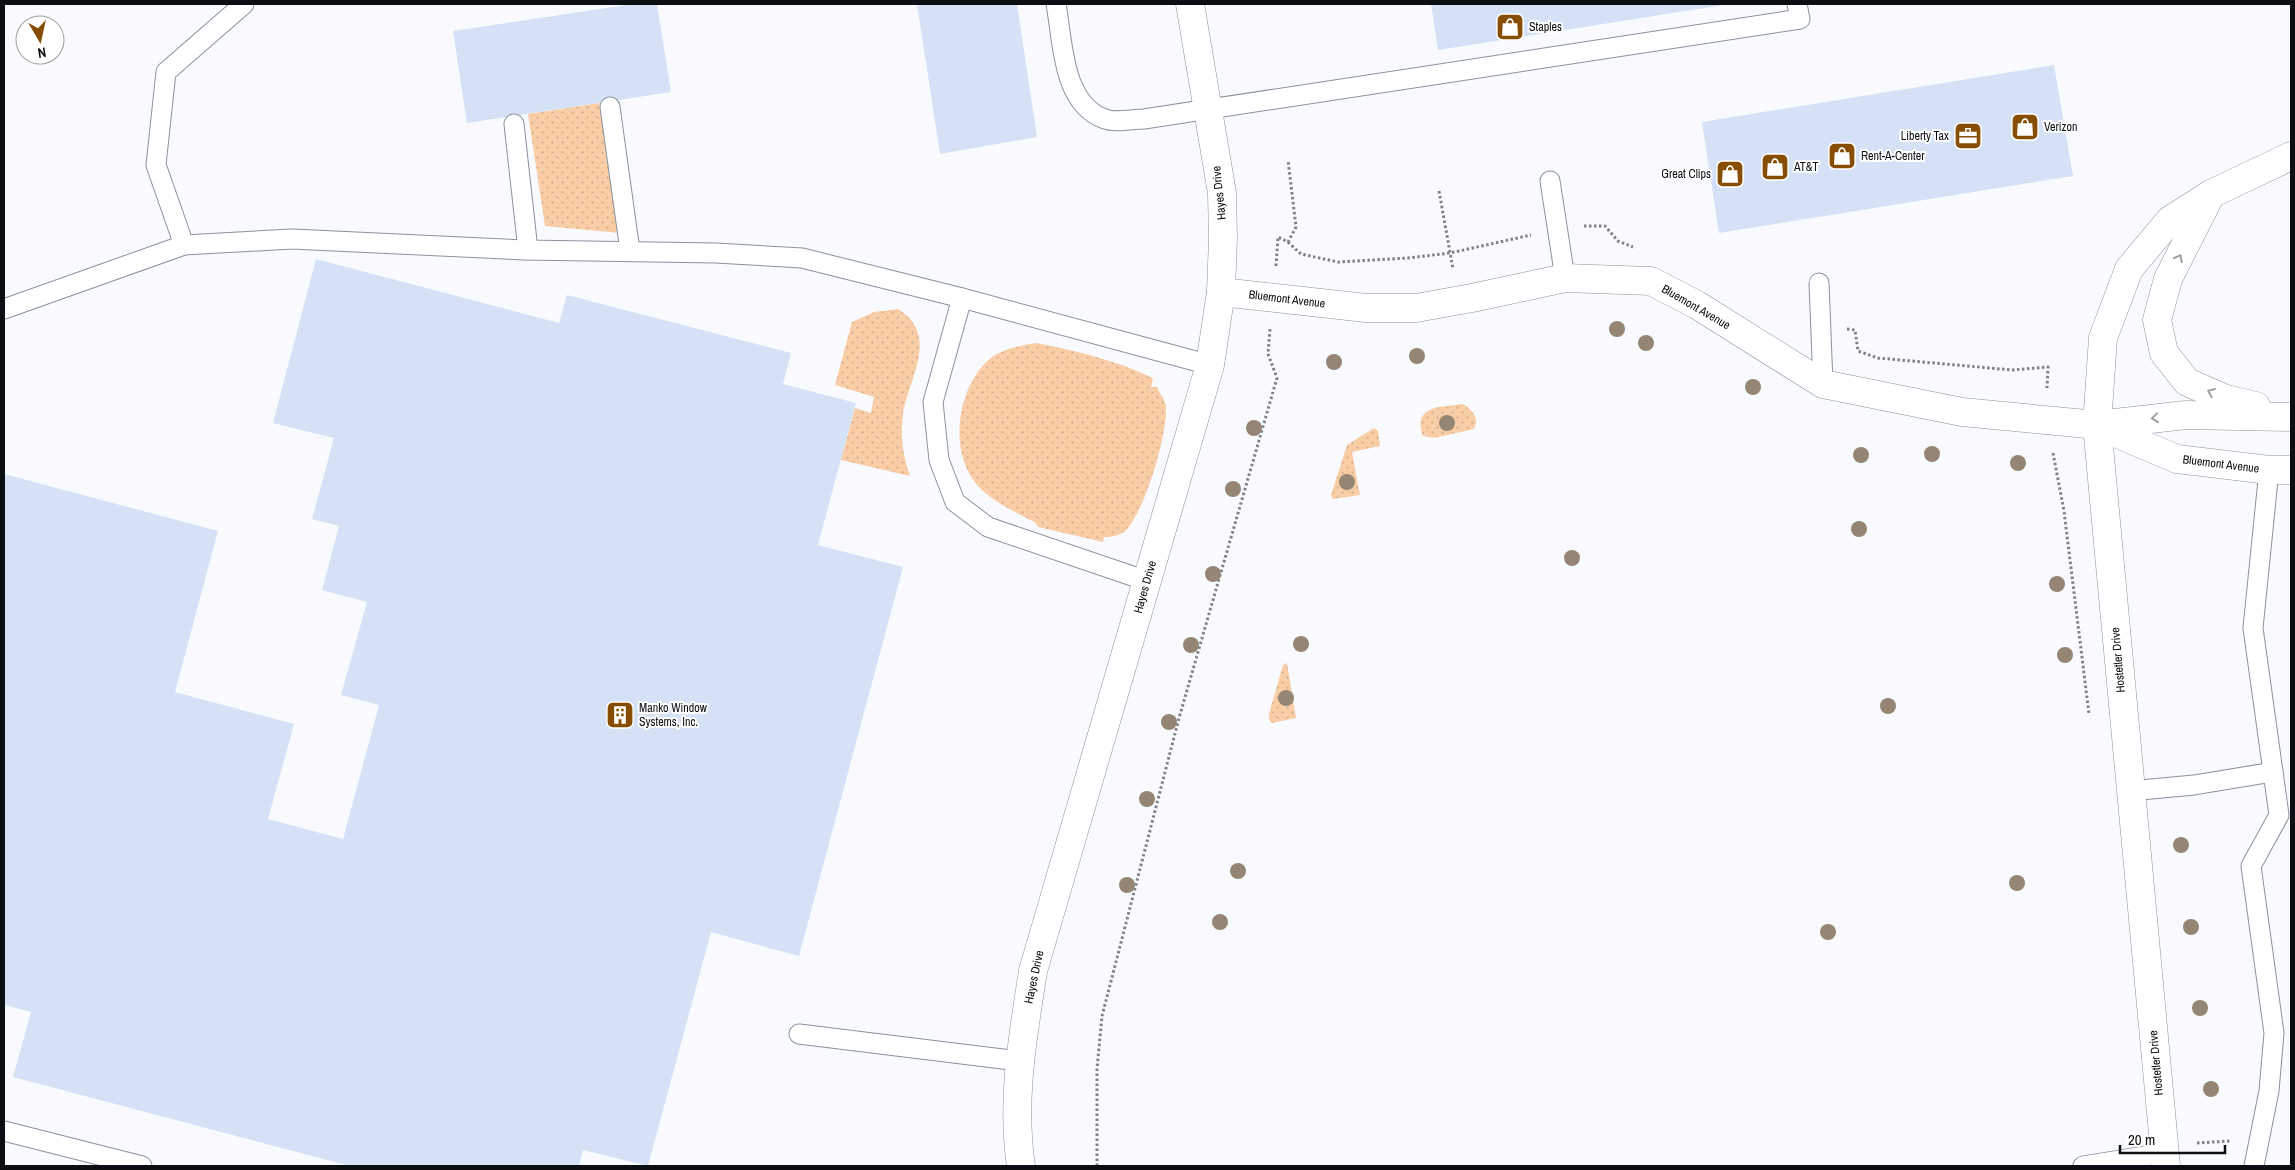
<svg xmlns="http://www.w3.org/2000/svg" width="2295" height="1170" font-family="'Archivo Narrow',sans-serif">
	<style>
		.grass { fill: url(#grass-dots) }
		.building { fill: #d5e2f6 }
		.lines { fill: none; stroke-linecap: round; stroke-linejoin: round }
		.lane-casing { stroke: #8a929f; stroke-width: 21 }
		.street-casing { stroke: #8a929f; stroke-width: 29 }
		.secondary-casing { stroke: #8a929f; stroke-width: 29 }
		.path { stroke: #808285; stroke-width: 3; stroke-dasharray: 2.5 2.5; stroke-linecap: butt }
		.lane { stroke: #fff; stroke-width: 19 }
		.street { stroke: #fff; stroke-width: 28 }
		.secondary { stroke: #fff; stroke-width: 28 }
		.tree { fill: #958574 }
		.oneway { stroke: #9d9fa0 }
		.labels { text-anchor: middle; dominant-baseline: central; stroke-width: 4; stroke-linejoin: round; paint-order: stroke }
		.poi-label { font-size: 12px; fill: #0b0e12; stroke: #fff; text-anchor: start }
		.street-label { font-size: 12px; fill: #0b0e12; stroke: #fff }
	</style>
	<defs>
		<pattern id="grass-dots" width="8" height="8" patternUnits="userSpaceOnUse" patternTransform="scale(1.25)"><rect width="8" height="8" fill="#f9cda6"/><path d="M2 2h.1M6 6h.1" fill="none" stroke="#d4af8e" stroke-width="1.8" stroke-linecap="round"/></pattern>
	</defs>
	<rect width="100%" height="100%" fill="#f9fafd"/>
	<g class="grass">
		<path d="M599 103 620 233 545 226 528 114Z"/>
		<path d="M898 309C941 336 908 379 903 415 900 436 903 456 910 476L841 460 855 408 871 413 874 397 835 385 852 322 874 312Z"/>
		<path d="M1036 343C1077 351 1115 360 1153 378L1151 387H1157C1160 395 1165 398 1166 407 1167 437 1146 505 1128 528 1123 535 1112 537 1104 537L1103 542 1038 527 1036 523C1016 512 994 503 978 486 947 451 957 385 992 357 1003 349 1022 345 1036 343Z"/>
		<path d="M1463 404C1472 410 1480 418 1474 429L1434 438 1423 436C1412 405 1442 407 1463 404Z"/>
		<path d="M1374 428 1378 431 1380 446 1352 452 1360 495 1333 499 1331 495 1347 445Z"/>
		<path d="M1287 663 1296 718 1272 723 1269 720V714L1283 665Z"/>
	</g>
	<g class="building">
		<path d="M633 4H657L671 92 467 123 453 31Z"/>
		<path d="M917 4H1017L1037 137 940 154Z"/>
		<path d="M1431 4H1724V5L1438 50Z"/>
		<path d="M2054 65 2073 176 1719 233 1702 122Z"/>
		<path d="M316 259 559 323 567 295 791 353 783 384 856 403 818 545 903 567 799 956 711 932 648 1166 583 1150 579 1166H350L13 1077 31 1012 4 1005V474L218 531 175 692 294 724 268 819 343 839 379 705 341 695 367 602 322 590 339 526 312 519 334 438 273 423Z"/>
	</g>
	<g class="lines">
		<defs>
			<g id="lane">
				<path d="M1056 4C1063 42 1062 104 1105 119 1115 123 1132 119 1144 119L1800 19 1797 4"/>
				<path d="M610 107 630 251"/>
				<path d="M514 124 528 250"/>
				<path d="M1550 181 1565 278"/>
				<path d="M184 245 156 165 166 72 244 4"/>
				<path d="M1819 283 1823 384"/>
				<path d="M962 298 933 402 939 460 955 502 988 527 1147 581"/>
				<path d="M4 309 184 245 292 239 524 250 716 253 802 258 962 298 1210 365"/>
				<path d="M2130 791 2194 785 2273 772"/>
				<path d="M799 1034 1019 1061"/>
				<path d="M4 1131 142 1166"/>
				<path d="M2083 1166 2164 1153"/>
				<path d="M2254 1166 2269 1091 2274 1033 2251 866 2279 815 2253 628 2269 470"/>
			</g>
			<g id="street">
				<path d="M2097 425 2166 1166"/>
				<path d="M1021 1166C1011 1100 1023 1036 1033 971L1210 365 1221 292 1223 238 1222 193 1190 4"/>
			</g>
			<g id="secondary">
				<path d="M2211 194 2168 279 2157 320 2164 353 2187 382 2226 399 2256 406"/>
				<path d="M1221 292 1366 308H1416L1472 298 1565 278 1651 281 1697 305 1823 384 1962 412 2097 425 2186 415 2291 417"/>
				<path d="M2097 425 2103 338 2129 269 2170 220 2211 194 2291 156"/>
				<path d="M2099 426 2177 459 2269 470H2291"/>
			</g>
		</defs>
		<use href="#lane" class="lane-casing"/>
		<use href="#street" class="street-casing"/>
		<use href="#secondary" class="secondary-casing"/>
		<g class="path">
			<path d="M1439 191 1453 269"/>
			<path d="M1584 226H1605L1618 241 1633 247"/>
			<path d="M1288 242 1301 254 1338 262 1408 258 1450 253 1531 235"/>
			<path d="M1276 266 1278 237 1288 242 1296 227 1288 160"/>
			<path d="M1847 329 1855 330 1858 351 1878 358 2012 370 2048 367 2047 388"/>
			<path d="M2053 453 2064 511 2089 714"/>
			<path d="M2197 1143 2230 1141"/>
			<path d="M1097 1166V1069L1102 1016 1179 718 1277 378 1268 354 1270 329"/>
		</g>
		<use href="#lane" class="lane"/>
		<use href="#street" class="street"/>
		<use href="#secondary" class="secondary"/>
	</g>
	<g class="tree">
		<circle cx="1617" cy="329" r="8"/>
		<circle cx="1646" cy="343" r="8"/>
		<circle cx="1417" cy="356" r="8"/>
		<circle cx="1334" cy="362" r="8"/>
		<circle cx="1753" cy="387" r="8"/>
		<circle cx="1447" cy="423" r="8"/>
		<circle cx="1254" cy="428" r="8"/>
		<circle cx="1932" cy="454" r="8"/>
		<circle cx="1861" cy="455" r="8"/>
		<circle cx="2018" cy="463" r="8"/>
		<circle cx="1347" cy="482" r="8"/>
		<circle cx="1233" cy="489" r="8"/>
		<circle cx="1859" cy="529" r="8"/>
		<circle cx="1572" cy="558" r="8"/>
		<circle cx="1213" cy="574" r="8"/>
		<circle cx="2057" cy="584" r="8"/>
		<circle cx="1301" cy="644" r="8"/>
		<circle cx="1191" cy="645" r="8"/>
		<circle cx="2065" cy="655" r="8"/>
		<circle cx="1286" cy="698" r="8"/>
		<circle cx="1888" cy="706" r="8"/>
		<circle cx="1169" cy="722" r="8"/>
		<circle cx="1147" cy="799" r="8"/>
		<circle cx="2181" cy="845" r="8"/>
		<circle cx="1238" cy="871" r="8"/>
		<circle cx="2017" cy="883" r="8"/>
		<circle cx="1127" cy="885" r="8"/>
		<circle cx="1220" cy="922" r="8"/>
		<circle cx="2191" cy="927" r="8"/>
		<circle cx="1828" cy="932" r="8"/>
		<circle cx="2200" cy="1008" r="8"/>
		<circle cx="2211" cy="1089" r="8"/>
	</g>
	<defs><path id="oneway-chevron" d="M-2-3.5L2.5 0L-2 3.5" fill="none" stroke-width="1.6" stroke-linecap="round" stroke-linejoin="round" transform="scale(1.25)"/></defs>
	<g class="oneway">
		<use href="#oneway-chevron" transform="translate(2179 258) rotate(-63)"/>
		<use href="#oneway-chevron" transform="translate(2211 392) rotate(-157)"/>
		<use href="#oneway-chevron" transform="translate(2155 418) rotate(173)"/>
	</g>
	<defs>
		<symbol id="shop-square" viewBox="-11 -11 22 22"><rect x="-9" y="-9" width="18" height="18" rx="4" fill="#874d02" stroke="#fff"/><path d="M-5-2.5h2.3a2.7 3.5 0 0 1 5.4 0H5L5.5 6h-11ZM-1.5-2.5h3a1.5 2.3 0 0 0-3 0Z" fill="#fff"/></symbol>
		<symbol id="office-square" viewBox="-11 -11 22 22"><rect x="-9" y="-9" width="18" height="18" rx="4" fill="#874d02" stroke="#fff"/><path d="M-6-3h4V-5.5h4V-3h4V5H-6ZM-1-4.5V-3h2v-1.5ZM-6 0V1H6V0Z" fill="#fff"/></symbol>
		<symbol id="building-square" viewBox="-11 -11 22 22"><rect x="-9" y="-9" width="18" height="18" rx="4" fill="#874d02" stroke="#fff"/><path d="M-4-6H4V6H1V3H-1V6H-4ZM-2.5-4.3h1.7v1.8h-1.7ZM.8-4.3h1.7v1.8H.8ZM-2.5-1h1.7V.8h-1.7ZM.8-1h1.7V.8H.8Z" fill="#fff"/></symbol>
	</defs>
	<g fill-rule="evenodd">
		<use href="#shop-square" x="1494" y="11" width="32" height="32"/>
		<use href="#shop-square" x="2009" y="111" width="32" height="32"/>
		<use href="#office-square" x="1952" y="120" width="32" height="32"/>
		<use href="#shop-square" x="1826" y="140" width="32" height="32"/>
		<use href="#shop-square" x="1759" y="151" width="32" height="32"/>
		<use href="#shop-square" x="1714" y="158" width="32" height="32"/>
		<use href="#building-square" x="604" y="699" width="32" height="32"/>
	</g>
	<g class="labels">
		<g class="poi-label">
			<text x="1529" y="27">Staples</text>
			<text x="2044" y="127">Verizon</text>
			<text x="1949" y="136" text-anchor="end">Liberty Tax</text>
			<text x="1861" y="156">Rent-A-Center</text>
			<text x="1794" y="167">AT&amp;T</text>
			<text x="1711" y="174" text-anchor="end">Great Clips</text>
			<text x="639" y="708">Manko Window<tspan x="639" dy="14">Systems, Inc.</tspan></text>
		</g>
		<g class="street-label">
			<text transform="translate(1219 193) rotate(-96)">Hayes Drive</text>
			<text transform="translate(1287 299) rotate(7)">Bluemont Avenue</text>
			<text transform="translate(1696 307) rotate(30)">Bluemont Avenue</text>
			<text transform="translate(2221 464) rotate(7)">Bluemont Avenue</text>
			<text transform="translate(1145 587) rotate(-74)">Hayes Drive</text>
			<text transform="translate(2118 660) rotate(-95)">Hostetler Drive</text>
			<text transform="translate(1034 977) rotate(-78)">Hayes Drive</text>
			<text transform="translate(2156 1063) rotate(-95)">Hostetler Drive</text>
		</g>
	</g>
	<rect width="2295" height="1170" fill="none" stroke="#0b0e12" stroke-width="10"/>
	<g transform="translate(40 40) rotate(171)"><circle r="24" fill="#ffffff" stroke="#9d9fa0"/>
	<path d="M0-4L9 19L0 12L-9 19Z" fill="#874d02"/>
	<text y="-8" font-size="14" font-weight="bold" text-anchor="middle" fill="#0b0e12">N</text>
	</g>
	<path d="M2120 1145v8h105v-8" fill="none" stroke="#0b0e12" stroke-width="2.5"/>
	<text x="2128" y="1145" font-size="15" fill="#0b0e12" stroke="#ffffff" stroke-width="4" paint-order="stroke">20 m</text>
</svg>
